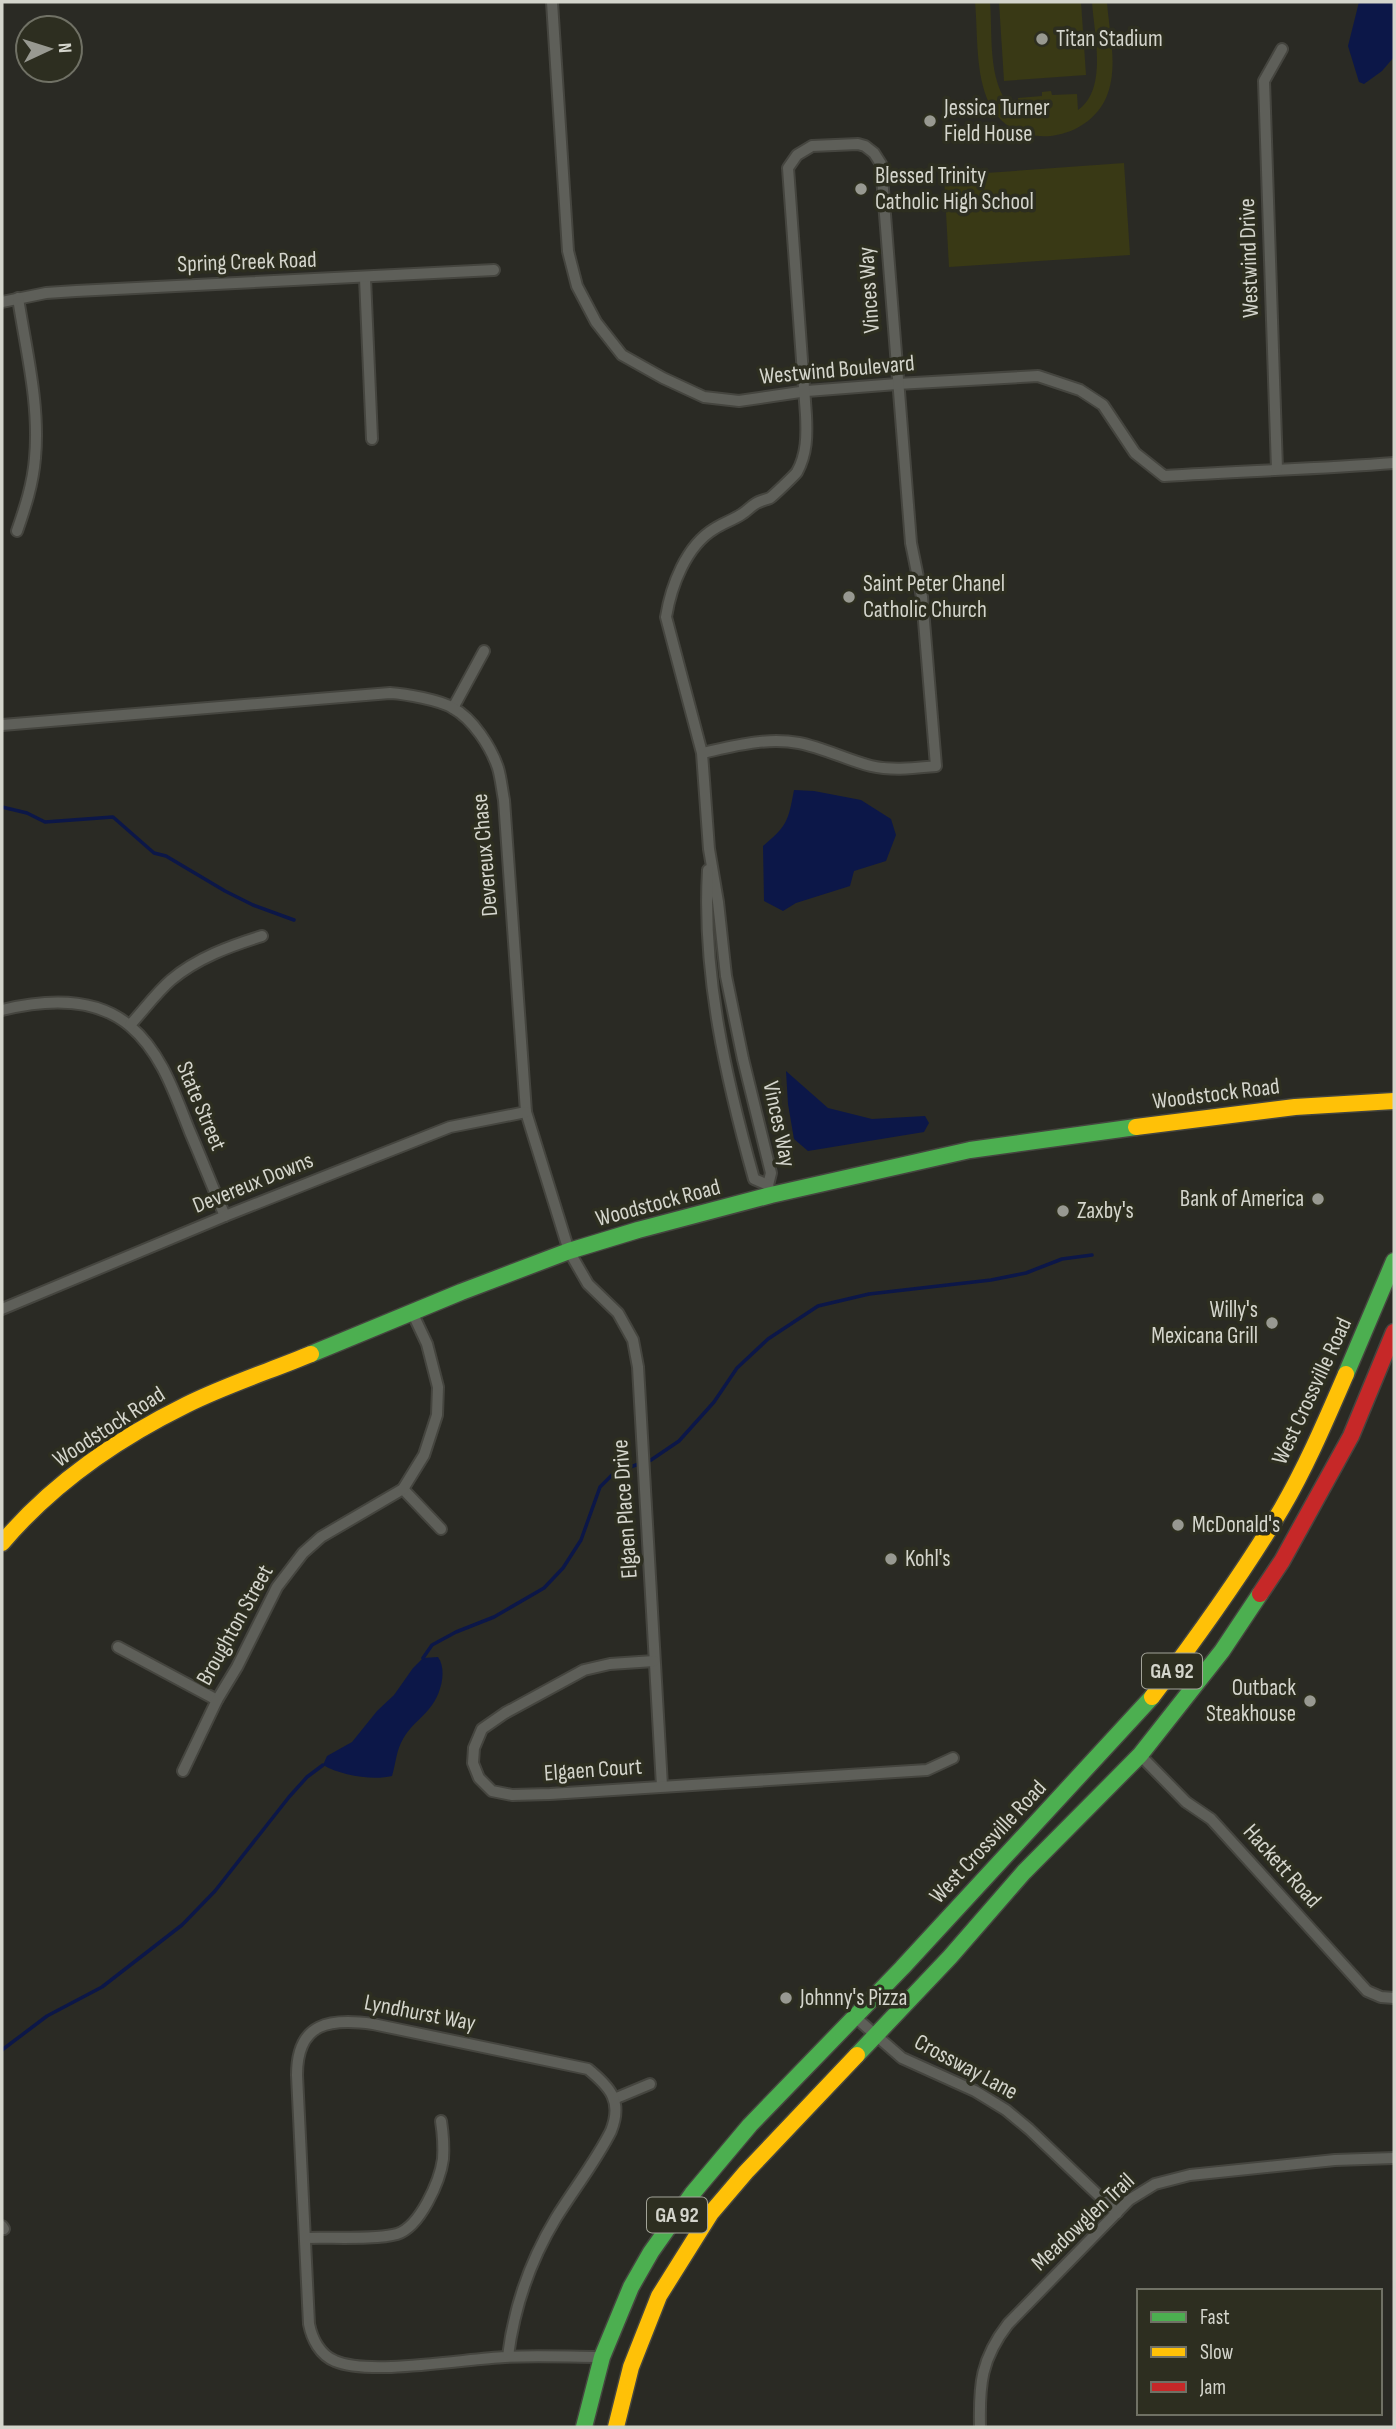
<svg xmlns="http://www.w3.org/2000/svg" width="1396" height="2429" font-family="'Sofia Sans Condensed',sans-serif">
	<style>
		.green { fill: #393915 }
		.water { fill: #0c1748 }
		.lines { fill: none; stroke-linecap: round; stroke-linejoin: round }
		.stream { stroke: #0c1748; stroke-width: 3.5 }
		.street-casing { stroke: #45453f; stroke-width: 14 }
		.fast-casing { stroke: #45453f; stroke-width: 19 }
		.slow-casing { stroke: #45453f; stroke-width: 19 }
		.jam-casing { stroke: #45453f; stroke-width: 19 }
		.street { stroke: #5e5f59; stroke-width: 10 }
		.fast { stroke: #4caf50; stroke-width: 16 }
		.slow { stroke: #ffc107; stroke-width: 16 }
		.jam { stroke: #c62828; stroke-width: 16 }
		.poi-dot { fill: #989991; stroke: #2d2e20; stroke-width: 2.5 }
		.labels { text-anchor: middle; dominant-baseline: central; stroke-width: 7; stroke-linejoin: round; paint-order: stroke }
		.shield { fill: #2d2e20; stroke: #a2a398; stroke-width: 2 }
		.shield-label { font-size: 21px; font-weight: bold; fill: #d4d5cc }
		.poi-label { font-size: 23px; fill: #d4d5cc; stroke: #2d2e20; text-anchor: start }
		.street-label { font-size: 23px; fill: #d4d5cc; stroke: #2d2e20 }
	</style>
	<rect width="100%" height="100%" fill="#2a2a24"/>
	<g class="green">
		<path d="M975 2H990C993 37 986 92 1019 114L1018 98 1042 96V92L1051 91 1052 95 1077 94 1078 110C1108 89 1094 34 1092 2H1107C1109 32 1119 69 1106 98 1085 144 1012 152 989 103 975 73 978 34 975 2Z"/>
		<path d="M999 2H1081L1086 75 1004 81Z"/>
		<path d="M1124 163 1130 255 949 267 944 176Z"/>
	</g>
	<g class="water">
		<path d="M1359 2H1394V57L1382 71 1364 84 1359 82 1348 46Z"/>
		<path d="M794 790 814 791 861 800 891 819 896 835 886 861 854 871 850 886 796 903 783 911 764 901 763 846C788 825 788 821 794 790Z"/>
		<path d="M786 1071 828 1108 872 1119 925 1116 929 1123 924 1132 808 1151 794 1139 788 1104Z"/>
		<path d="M438 1657C448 1671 440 1697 429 1709 420 1720 410 1726 403 1739 396 1751 396 1763 392 1776 372 1781 340 1775 323 1765L327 1756 352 1742 377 1711 394 1695 413 1668 423 1658Z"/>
	</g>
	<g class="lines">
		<g class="stream">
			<path d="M2 807 27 813 45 822 113 817 154 853 166 856 225 891 253 905 294 920"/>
			<path d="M423 1658 432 1645 456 1632 494 1617 544 1588 563 1568 581 1540 600 1487 615 1472 651 1460 679 1441 714 1402 737 1368 768 1339 818 1306 869 1294 991 1280 1026 1273 1062 1259 1092 1255"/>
			<path d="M2 2050 47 2016 102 1987 182 1925 215 1891 289 1797 307 1777 323 1765"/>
		</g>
		<defs>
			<g id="street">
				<path d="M552 2 568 251 577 286 596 322 622 355 663 378 704 397 739 401 807 391 897 384 1038 376 1080 390 1103 405 1135 453 1164 476C1241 471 1318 469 1394 463"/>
				<path d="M365 278 372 439"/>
				<path d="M2 302 46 293 76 291 494 270"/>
				<path d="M1277 469 1264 81 1282 49"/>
				<path d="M17 531C25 508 33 484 35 458 40 405 26 350 18 298"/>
				<path d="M453 708 484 651"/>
				<path d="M2 725 390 693C406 694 440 700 453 708 473 719 491 747 498 768 501 778 502 790 504 800L526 1112 569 1251 588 1284 618 1313 633 1340 638 1367 662 1786"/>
				<path d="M702 753C734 746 766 737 799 743 824 748 847 760 871 766 893 771 915 768 936 766L922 597 911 543 881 164 874 153 865 146 858 144 812 146 797 155 788 168 806 415C807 435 807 454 797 472 795 475 773 496 770 498 765 500 759 501 755 504 750 507 747 511 742 514 733 520 723 523 714 529 686 546 671 586 666 617L702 753 709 849 718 902 726 976 743 1059 771 1173 768 1185 771 1195"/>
				<path d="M708 870C702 974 726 1079 754 1179L768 1185"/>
				<path d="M2 1010C43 1000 95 996 130 1026 162 1053 175 1095 190 1132 202 1160 213 1188 225 1216"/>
				<path d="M130 1025C144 1010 156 993 171 980 197 958 230 946 262 936"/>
				<path d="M2 1309 225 1216 450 1127 526 1112"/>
				<path d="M403 1489 441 1529"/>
				<path d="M118 1647 217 1700"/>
				<path d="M654 1661 610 1664 584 1670 505 1713 482 1729 474 1748 473 1763 479 1778 492 1791 512 1795 550 1794 927 1770 953 1758"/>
				<path d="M1140 1755 1186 1802 1211 1819 1367 1991 1381 1997 1394 1998"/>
				<path d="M183 1771 217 1700 237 1667 277 1587 303 1553 321 1537 403 1489 424 1455 437 1415 438 1387 427 1344 412 1312"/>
				<path d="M855 2017 902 2058 975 2091 1006 2110 1029 2129 1117 2213"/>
				<path d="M614 2099 650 2084"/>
				<path d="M2 2226 4 2229"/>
				<path d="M305 2238C328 2237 377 2240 397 2234 420 2227 440 2181 443 2159 444 2146 443 2134 441 2121"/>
				<path d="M508 2356C514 2308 530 2261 556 2218 574 2189 596 2161 611 2131 623 2101 610 2087 588 2069L373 2024C330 2018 297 2022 297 2075L309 2324C312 2339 320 2355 335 2361 369 2376 464 2359 505 2357 537 2355 570 2357 602 2357"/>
				<path d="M980 2427C979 2384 981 2359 1008 2324L1129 2200 1155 2184 1190 2175 1335 2160 1394 2158"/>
			</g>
			<g id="fast">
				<path d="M311 1354 461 1292 569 1251 638 1230 771 1195 970 1150 1136 1127"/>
				<path d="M1346 1374 1394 1261"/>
				<path d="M857 2055 950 1957 1024 1872 1140 1755 1222 1651 1260 1594"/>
				<path d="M584 2427 602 2357 631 2287 651 2252 692 2194 750 2125 902 1968 1152 1697"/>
			</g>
			<g id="slow">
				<path d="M1136 1127 1295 1107 1394 1101"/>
				<path d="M2 1543C52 1484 117 1439 186 1405 226 1385 270 1371 311 1354"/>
				<path d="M1152 1697C1198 1636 1243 1574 1282 1508 1307 1465 1326 1420 1346 1374"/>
				<path d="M616 2427 631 2367 659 2296 711 2213 746 2172 857 2055"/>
			</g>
			<path id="jam" d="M1260 1594 1282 1561 1351 1436 1394 1332"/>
		</defs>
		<use href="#street" class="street-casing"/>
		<use href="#fast" class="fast-casing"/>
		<use href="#slow" class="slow-casing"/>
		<use href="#jam" class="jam-casing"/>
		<use href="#street" class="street"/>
		<use href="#fast" class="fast"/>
		<use href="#slow" class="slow"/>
		<use href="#jam" class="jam"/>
	</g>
	<g class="poi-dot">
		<circle cx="1042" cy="39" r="7"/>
		<circle cx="930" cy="121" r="7"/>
		<circle cx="861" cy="189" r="7"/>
		<circle cx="849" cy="597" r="7"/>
		<circle cx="1318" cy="1199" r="7"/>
		<circle cx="1063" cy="1211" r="7"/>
		<circle cx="1272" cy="1323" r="7"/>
		<circle cx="1178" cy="1525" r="7"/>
		<circle cx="891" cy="1559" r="7"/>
		<circle cx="1310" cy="1701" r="7"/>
		<circle cx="786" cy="1998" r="7"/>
	</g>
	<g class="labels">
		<g class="shield">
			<rect x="1142" y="1653.5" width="60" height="35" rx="5"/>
			<rect x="647" y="2197.5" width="60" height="35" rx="5"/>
		</g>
		<g class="shield-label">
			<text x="1172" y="1671">GA 92</text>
			<text x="677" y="2215">GA 92</text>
		</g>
		<g class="poi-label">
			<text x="1056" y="39">Titan Stadium</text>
			<text x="944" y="108">Jessica Turner<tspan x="944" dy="26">Field House</tspan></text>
			<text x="875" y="176">Blessed Trinity<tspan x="875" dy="26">Catholic High School</tspan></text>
			<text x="863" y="584">Saint Peter Chanel<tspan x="863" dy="26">Catholic Church</tspan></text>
			<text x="1304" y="1199" text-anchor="end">Bank of America</text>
			<text x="1077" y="1211">Zaxby's</text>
			<text x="1258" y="1310" text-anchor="end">Willy's<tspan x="1258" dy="26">Mexicana Grill</tspan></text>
			<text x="1192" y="1525">McDonald's</text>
			<text x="905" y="1559">Kohl's</text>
			<text x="1296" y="1688" text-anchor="end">Outback<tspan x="1296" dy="26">Steakhouse</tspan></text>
			<text x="800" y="1998">Johnny's Pizza</text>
		</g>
		<g class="street-label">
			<text transform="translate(1249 258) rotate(-92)">Westwind Drive</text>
			<text transform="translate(247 262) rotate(-2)">Spring Creek Road</text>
			<text transform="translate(869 290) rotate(-94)">Vinces Way</text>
			<text transform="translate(837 370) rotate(-5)">Westwind Boulevard</text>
			<text transform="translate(485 855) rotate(-95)">Devereux Chase</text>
			<text transform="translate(1216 1094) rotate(-7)">Woodstock Road</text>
			<text transform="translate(201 1106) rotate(67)">State Street</text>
			<text transform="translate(779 1124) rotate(78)">Vinces Way</text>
			<text transform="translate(253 1183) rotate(-22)">Devereux Downs</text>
			<text transform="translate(658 1203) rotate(-15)">Woodstock Road</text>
			<text transform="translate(1312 1391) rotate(-65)">West Crossville Road</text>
			<text transform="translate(109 1427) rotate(-33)">Woodstock Road</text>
			<text transform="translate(625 1509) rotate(-94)">Elgaen Place Drive</text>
			<text transform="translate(235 1625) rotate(-61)">Broughton Street</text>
			<text transform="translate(593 1770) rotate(-4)">Elgaen Court</text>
			<text transform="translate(988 1842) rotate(-47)">West Crossville Road</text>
			<text transform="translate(1282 1866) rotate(48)">Hackett Road</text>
			<text transform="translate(420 2013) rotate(11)">Lyndhurst Way</text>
			<text transform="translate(966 2067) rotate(28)">Crossway Lane</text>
			<text transform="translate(1083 2222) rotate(-43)">Meadowglen Trail</text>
		</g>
	</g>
	<rect width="1396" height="2429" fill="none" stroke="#d4d5cc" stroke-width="7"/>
	<rect x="1137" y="2289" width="245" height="126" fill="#2d2e20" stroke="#707165" stroke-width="2"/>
	<rect x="1151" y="2312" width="35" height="10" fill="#4caf50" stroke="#707165" stroke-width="2"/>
	<text x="1200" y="2324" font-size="21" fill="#d4d5cc">Fast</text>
	<rect x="1151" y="2347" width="35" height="10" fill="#ffc107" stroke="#707165" stroke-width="2"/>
	<text x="1200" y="2359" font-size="21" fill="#d4d5cc">Slow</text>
	<rect x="1151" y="2382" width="35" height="10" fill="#c62828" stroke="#707165" stroke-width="2"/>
	<text x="1200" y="2394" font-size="21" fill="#d4d5cc">Jam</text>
	<g transform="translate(49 49) rotate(86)"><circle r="33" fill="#2d2e20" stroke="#707165" stroke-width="2"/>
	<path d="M0-5L12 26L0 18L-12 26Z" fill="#989991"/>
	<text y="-10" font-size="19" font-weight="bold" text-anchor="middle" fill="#d4d5cc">N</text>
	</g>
</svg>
